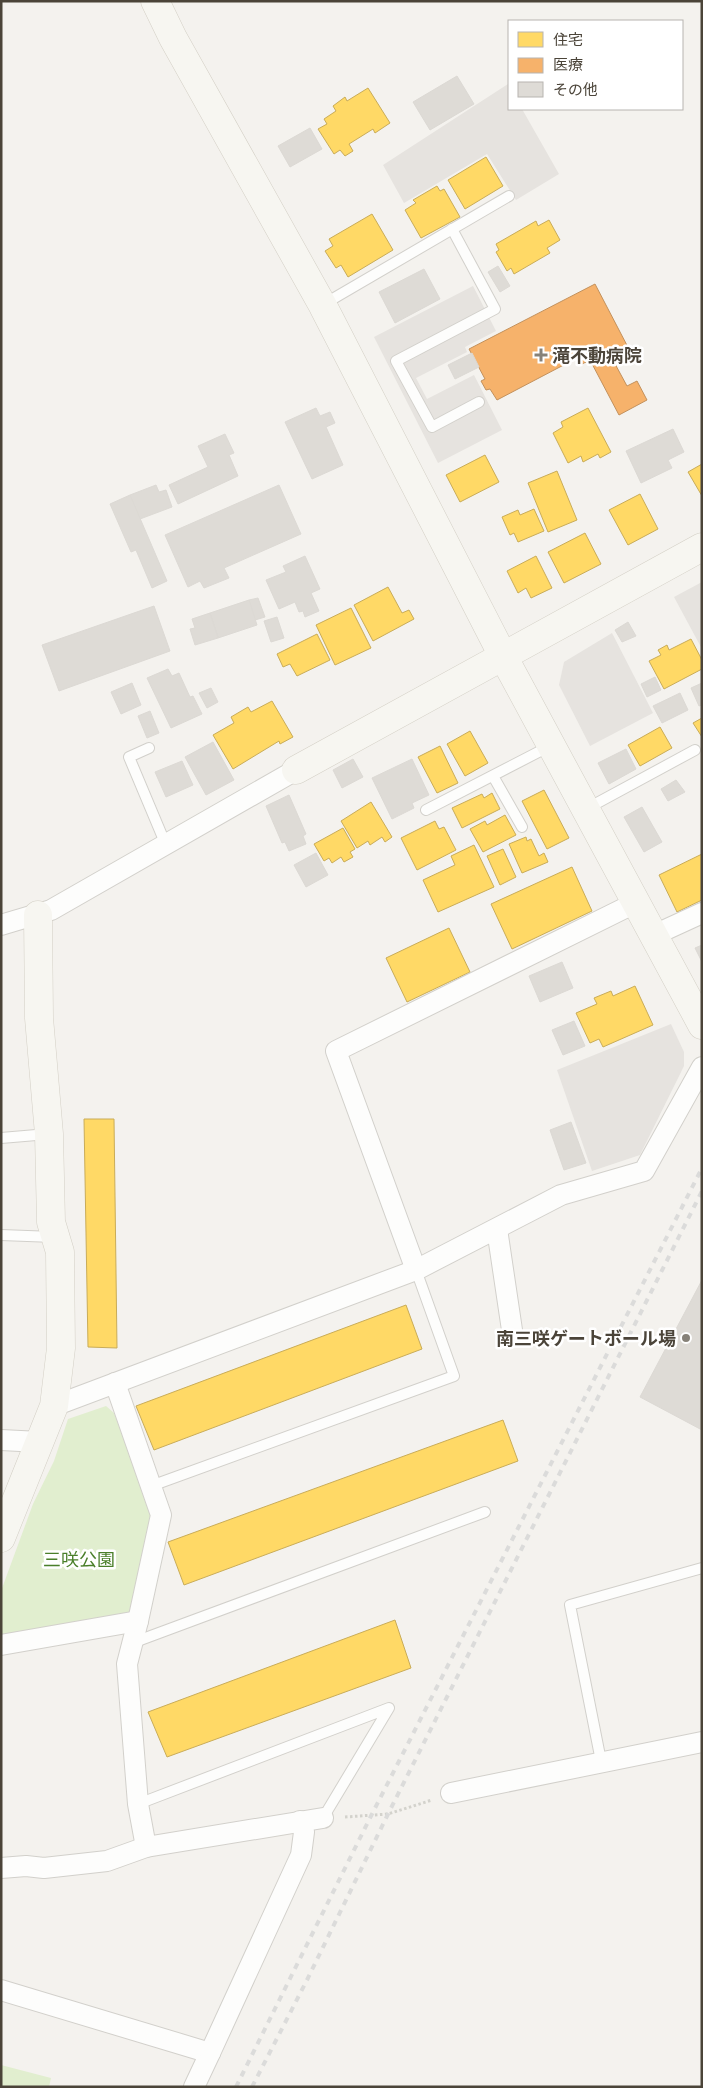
<svg xmlns="http://www.w3.org/2000/svg" width="703" height="2088" font-family="'Archivo Narrow','Noto Sans JP',sans-serif">
	<style>
		.green { fill: #e1eecf }
		.parking { fill: #e6e3df }
		.homes { fill: #ffd966; stroke: #c9ac58 }
		.health { fill: #f6b26b; stroke: #c3915c }
		.building { fill: #dedbd6; stroke: #dcd9d4 }
		.lines { fill: none; stroke-linecap: round; stroke-linejoin: round }
		.lane-casing { stroke: #d2d0cb; stroke-width: 12 }
		.street-casing { stroke: #d2d0cb; stroke-width: 22 }
		.secondary-casing { stroke: #d3cfc5; stroke-width: 29 }
		.path { stroke: #d3d2cc; stroke-width: 3; stroke-dasharray: 2.5 2.5; stroke-linecap: butt }
		.lane { stroke: #fdfdfc; stroke-width: 10 }
		.street { stroke: #fdfdfc; stroke-width: 20 }
		.secondary { stroke: #f7f6f1; stroke-width: 28 }
		.rail { stroke: #dbdbda; stroke-width: 4; stroke-dasharray: 6 6; stroke-linecap: butt }
		.poi-dot { fill: #868178; stroke: #fff; stroke-width: 2 }
		.labels { text-anchor: middle; dominant-baseline: central; stroke-width: 5; stroke-linejoin: round; paint-order: stroke }
		.poi-label { font-size: 18px; font-weight: bold; fill: #4b4439; stroke: #fff; text-anchor: start }
		.park-label { font-size: 18px; fill: #4a7f2a; stroke: #fff }
	</style>
	<rect width="100%" height="100%" fill="#f4f2ee"/>
	<g class="green">
		<path d="M106 1406 114 1413 151 1511 133 1613 1 1636V1591L33 1504 54 1461 68 1419Z"/>
		<path d="M1 2065 51 2078 49 2087H1Z"/>
	</g>
	<g class="parking">
		<path d="M508 84 509 109H522L559 174 516 200 487 154 404 203 383 165Z"/>
		<path d="M473 286 496 331 465 347 467 352 416 378 427 399 474 375 502 430 438 463 374 337Z"/>
		<path d="M702 582V649L674 597Z"/>
		<path d="M612 633 653 713 590 746 559 685 564 662Z"/>
		<path d="M671 1024 684 1052V1066L640 1155 592 1171 557 1070Z"/>
	</g>
	<g class="homes">
		<path d="M368 88 390 123 375 133 373 129 349 144 353 151 345 156 340 150 334 154 318 129 327 124 324 119 336 111 333 106 345 97 347 101Z"/>
		<path d="M486 157 503 186 465 209 448 180Z"/>
		<path d="M437 186 440 191 444 189 460 217 421 238 405 210 416 203 413 200Z"/>
		<path d="M372 214 393 250 348 277 341 265 336 268 325 251 333 246 329 239Z"/>
		<path d="M549 220 560 240 547 248 550 253 514 274 511 268 507 271 496 252 499 250 496 244 536 221 538 226Z"/>
		<path d="M588 408 611 452 600 458 598 454 583 462 581 456 568 463 553 433 563 427 561 422Z"/>
		<path d="M485 455 499 482 460 502 446 475Z"/>
		<path d="M702 464V496L688 472Z"/>
		<path d="M557 471 577 520 548 532 528 483Z"/>
		<path d="M640 494 658 529 628 545 609 510Z"/>
		<path d="M534 509 544 531 518 542 514 533 510 535 502 517 518 510 520 515Z"/>
		<path d="M585 533 601 564 564 583 548 552Z"/>
		<path d="M536 556 552 588 531 598 526 588 518 593 507 571Z"/>
		<path d="M388 587 402 613 409 610 414 619 373 641 354 605Z"/>
		<path d="M351 608 371 648 335 665 316 625Z"/>
		<path d="M317 634 330 660 297 676 290 664 283 667 277 654Z"/>
		<path d="M691 639 702 660V669L664 689 649 661 661 655 658 650 667 645 669 650Z"/>
		<path d="M272 701 293 737 280 744 279 741 233 769 213 735 234 723 231 717 248 707 251 712Z"/>
		<path d="M702 718V737L693 723Z"/>
		<path d="M660 727 672 748 640 766 628 745Z"/>
		<path d="M470 731 488 763 465 776 447 744Z"/>
		<path d="M440 746 458 783 437 793 418 757Z"/>
		<path d="M544 790 569 838 547 849 522 801Z"/>
		<path d="M492 793 500 809 462 828 452 808 482 794 484 798Z"/>
		<path d="M371 802 392 837 385 842 382 837 370 845 368 841 357 848 341 821Z"/>
		<path d="M505 815 516 835 483 852 470 829 485 821 487 825Z"/>
		<path d="M435 821 439 829 444 827 456 850 417 870 401 838Z"/>
		<path d="M343 828 355 849 350 852 353 857 344 862 341 857 332 863 329 858 324 861 314 844Z"/>
		<path d="M526 837 527 841 531 839 539 856 544 853 548 862 522 873 509 844Z"/>
		<path d="M474 845 494 887 438 912 423 880 455 865 451 856Z"/>
		<path d="M503 849 516 877 500 885 487 856Z"/>
		<path d="M702 854V900L677 912 659 875Z"/>
		<path d="M572 867 592 911 512 949 491 904Z"/>
		<path d="M449 928 470 972 407 1002 386 958Z"/>
		<path d="M635 986 653 1025 603 1047 599 1039 590 1043 576 1013 597 1004 594 998 611 991 613 996Z"/>
		<path d="M84 1119H114L117 1348 88 1347Z"/>
		<path d="M406 1305 422 1349 154 1450 136 1406Z"/>
		<path d="M503 1420 518 1461 184 1585 168 1542Z"/>
		<path d="M395 1620 411 1668 167 1757 148 1712Z"/>
	</g>
	<path class="health" d="M595 284 631 353 614 362 627 386 637 381 647 400 619 415 590 360 580 365 577 358 497 400 490 389 486 390 481 381 485 379 469 349Z"/>
	<g class="building">
		<path d="M457 76 474 104 430 130 413 102Z"/>
		<path d="M310 128 322 149 290 167 278 146Z"/>
		<path d="M498 266 510 286 500 292 488 272Z"/>
		<path d="M424 269 440 299 395 323 379 292Z"/>
		<path d="M472 353 479 367 455 379 448 365Z"/>
		<path d="M316 408 320 416 330 412 335 423 326 427 343 465 312 479 285 422Z"/>
		<path d="M673 429 684 452 668 460 672 468 641 483 626 451Z"/>
		<path d="M225 434 234 453 229 455 238 476 178 504 169 485 208 467 198 446Z"/>
		<path d="M156 485 159 492 166 490 172 507 140 519 130 495Z"/>
		<path d="M279 485 301 534 224 568 229 578 204 588 200 581 188 587 165 535Z"/>
		<path d="M130 495 167 581 152 588 136 550 131 552 110 504Z"/>
		<path d="M305 556 320 589 311 593 319 611 305 617 303 611 299 612 295 602 279 609 266 580 286 572 283 566Z"/>
		<path d="M258 598 265 617 255 620 249 600Z"/>
		<path d="M249 600 257 625 218 638 210 613Z"/>
		<path d="M154 606 170 651 59 691 42 645Z"/>
		<path d="M210 613 218 638 195 645 190 629 195 628 192 619Z"/>
		<path d="M277 617 284 638 271 642 264 621Z"/>
		<path d="M628 622 636 636 622 642 615 630Z"/>
		<path d="M168 669 172 676 179 673 190 697 193 696 202 714 171 728 147 678Z"/>
		<path d="M655 677 661 690 647 697 641 684Z"/>
		<path d="M132 683 141 705 121 714 111 692Z"/>
		<path d="M702 683V705L699 706 691 688Z"/>
		<path d="M211 688 218 702 207 708 199 693Z"/>
		<path d="M680 693 688 710 662 723 653 706Z"/>
		<path d="M150 711 159 733 147 738 138 716Z"/>
		<path d="M213 742 234 780 206 795 185 757Z"/>
		<path d="M626 749 636 769 609 784 598 763Z"/>
		<path d="M353 759 363 777 342 788 333 770Z"/>
		<path d="M412 759 429 795 412 803 414 808 392 819 372 778Z"/>
		<path d="M182 761 193 785 166 797 155 772Z"/>
		<path d="M676 780 685 792 668 801 661 789Z"/>
		<path d="M289 795 306 834 303 836 306 844 289 851 285 842 282 843 266 806Z"/>
		<path d="M642 807 662 842 644 852 624 817Z"/>
		<path d="M316 853 328 875 306 887 294 865Z"/>
		<path d="M702 945V962L695 948Z"/>
		<path d="M562 962 573 988 540 1002 529 976Z"/>
		<path d="M574 1021 585 1046 563 1055 552 1030Z"/>
		<path d="M571 1122 586 1163 564 1170 550 1130Z"/>
		<path d="M702 1280V1430L640 1397Z"/>
	</g>
	<g class="lines">
		<defs>
			<g id="lane">
				<path d="M452 229 495 309 396 361 432 427 479 402"/>
				<path d="M324 304 509 196"/>
				<path d="M149 748 129 757 166 845"/>
				<path d="M493 776 522 827"/>
				<path d="M586 809 695 750"/>
				<path d="M426 810 550 746"/>
				<path d="M1 1138 48 1134"/>
				<path d="M1 1235 54 1237"/>
				<path d="M151 1486 454 1376 416 1270"/>
				<path d="M132 1643 485 1512"/>
				<path d="M601 1761 570 1605 702 1568"/>
				<path d="M138 1804 389 1708 323 1818"/>
			</g>
			<g id="street">
				<path d="M1 925 51 910 296 770"/>
				<path d="M652 936 702 913"/>
				<path d="M497 1229 512 1330"/>
				<path d="M416 1270 336 1051 635 903"/>
				<path d="M115 1383 161 1515 138 1621 127 1664 138 1804 146 1847"/>
				<path d="M54 1406 416 1270 561 1195 644 1171 702 1067"/>
				<path d="M1 1440 40 1442"/>
				<path d="M1 1645 138 1621"/>
				<path d="M451 1793 702 1742"/>
				<path d="M1 1868 26 1866 44 1868 107 1861 146 1847 323 1818"/>
				<path d="M1 1990 210 2053 194 2087"/>
				<path d="M210 2053 301 1855 304 1832 300 1821"/>
			</g>
			<g id="secondary">
				<path d="M155 1 173 38 323 306 503 656 702 1025"/>
				<path d="M296 770 702 547"/>
				<path d="M1 1538 54 1406 61 1348 60 1252 51 1222 49 1134 39 1018 38 915"/>
			</g>
		</defs>
		<use href="#lane" class="lane-casing"/>
		<use href="#street" class="street-casing"/>
		<use href="#secondary" class="secondary-casing"/>
		<path class="path" d="M345 1817 388 1814 432 1800"/>
		<use href="#lane" class="lane"/>
		<use href="#street" class="street"/>
		<use href="#secondary" class="secondary"/>
		<g class="rail">
			<path d="M236 2087 371 1816 702 1168"/>
			<path d="M252 2087 307 1980 388 1814 702 1191"/>
		</g>
	</g>
	<g class="poi-dot">
		<path d="M538.5 347.5h5v5h5v5h-5v5h-5v-5h-5v-5h5z"/>
		<circle cx="686" cy="1338" r="5"/>
	</g>
	<g class="labels">
		<g class="poi-label">
			<text x="552" y="355">滝不動病院</text>
			<text x="676" y="1338" text-anchor="end">南三咲ゲートボール場</text>
		</g>
		<g class="park-label">
			<text x="79" y="1559">三咲公園</text>
		</g>
	</g>
	<rect width="703" height="2088" fill="none" stroke="#4b4439" stroke-width="5"/>
	<rect x="508" y="20" width="175" height="90" fill="#ffffff" stroke="#b7b4b0"/>
	<rect x="518" y="32" width="25" height="15" fill="#ffd966" stroke="#b7b4b0"/>
	<text x="553" y="45" font-size="15" fill="#4b4439">住宅</text>
	<rect x="518" y="58" width="25" height="15" fill="#f6b26b" stroke="#b7b4b0"/>
	<text x="553" y="70" font-size="15" fill="#4b4439">医療</text>
	<rect x="518" y="82" width="25" height="15" fill="#dedbd6" stroke="#b7b4b0"/>
	<text x="553" y="95" font-size="15" fill="#4b4439">その他</text>
</svg>
